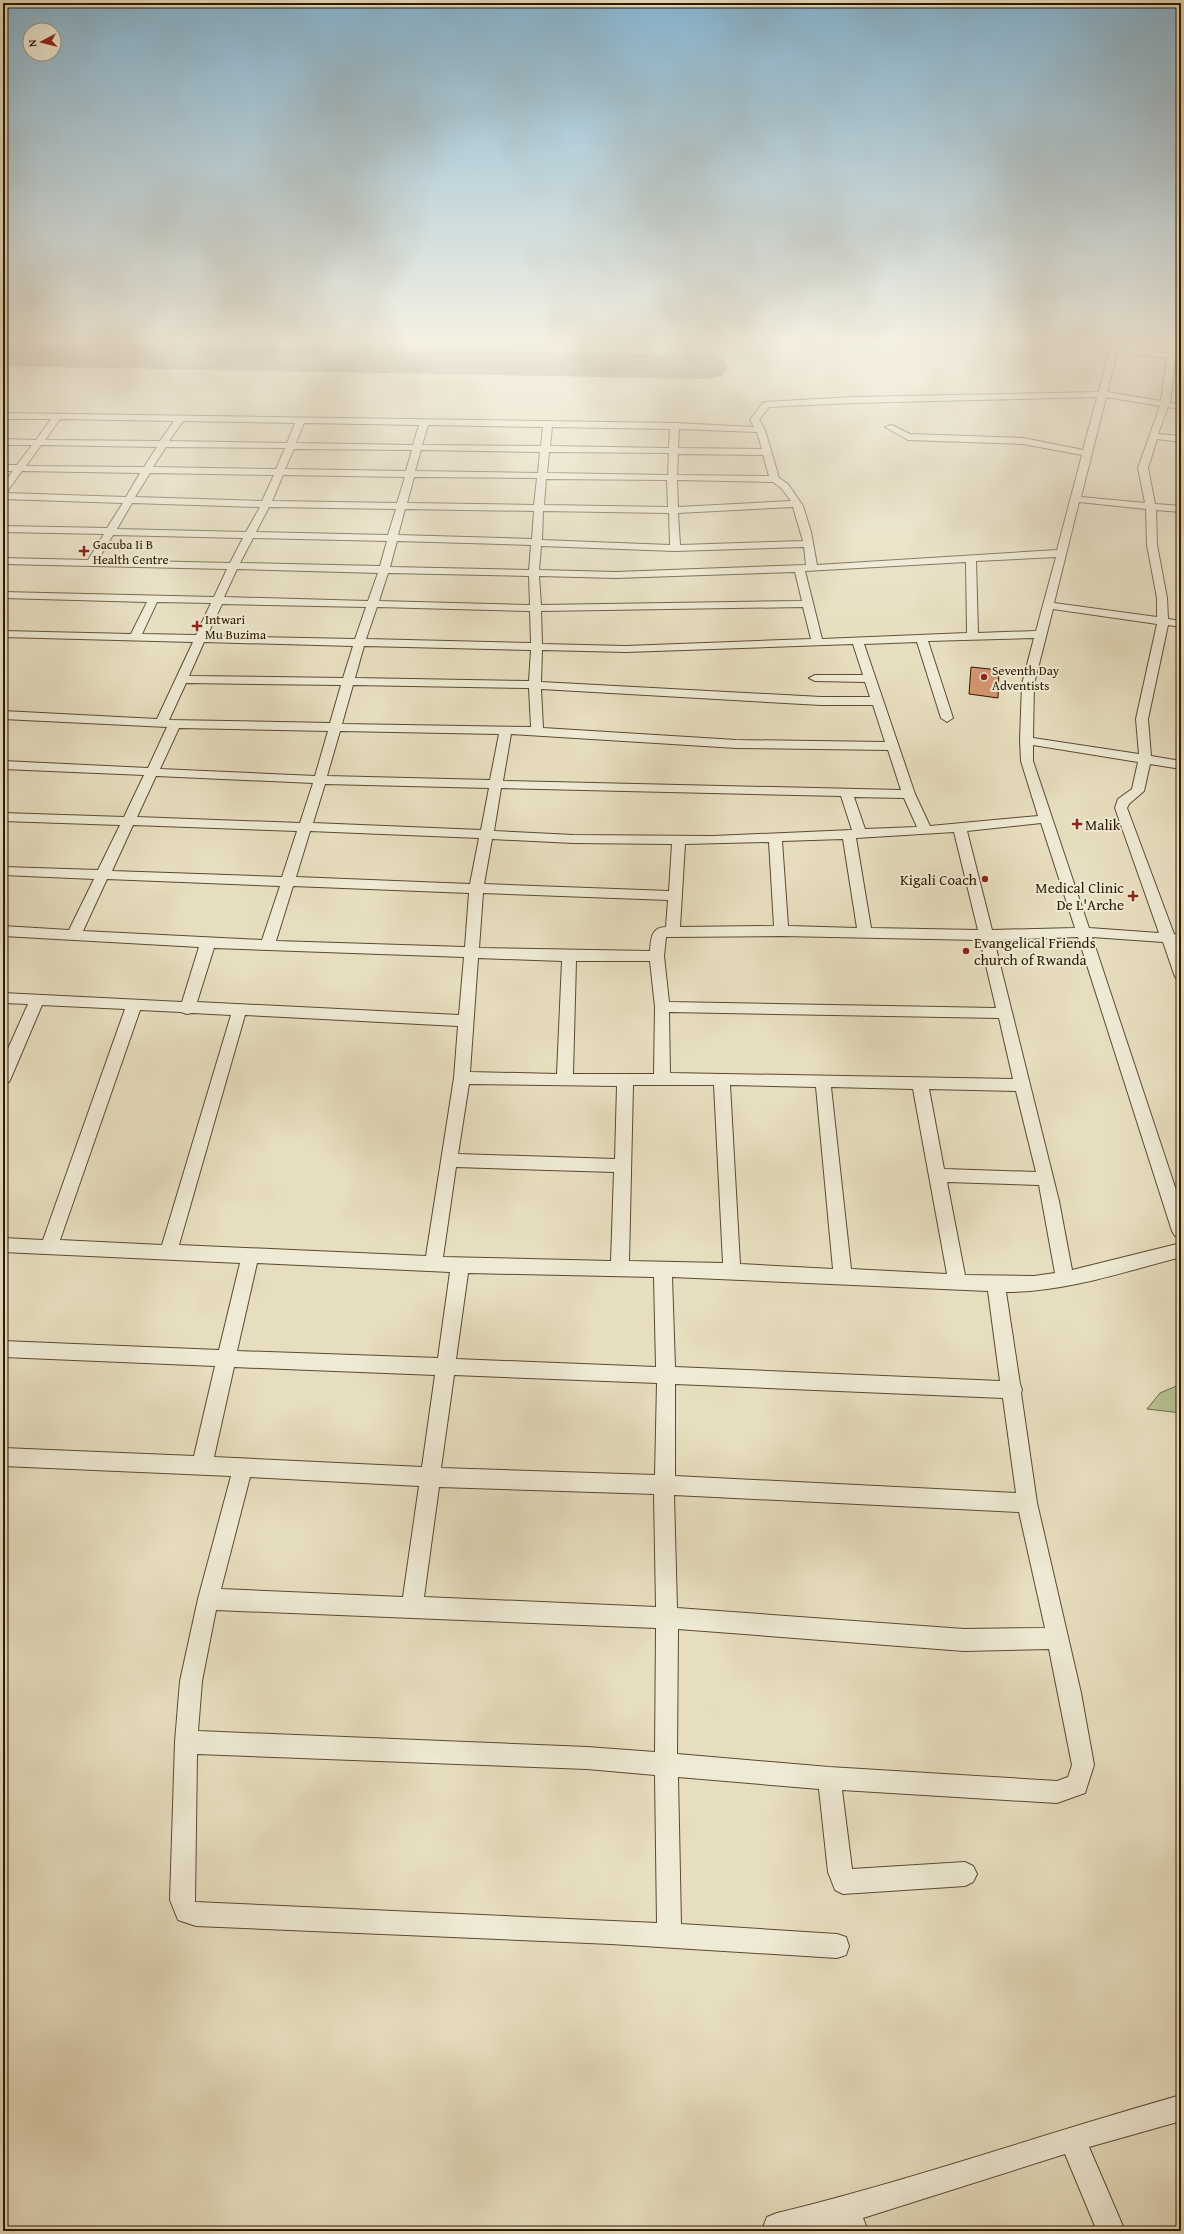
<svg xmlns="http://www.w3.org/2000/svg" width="1184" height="2234" font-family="'Gentium Book Plus',serif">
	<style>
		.green { fill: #b6c191; stroke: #726d49 }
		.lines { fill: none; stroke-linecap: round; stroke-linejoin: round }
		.taxiway { fill: #8a7c60; fill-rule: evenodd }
		.runway { fill: #8a7c60; fill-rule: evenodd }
		.building { fill: #d69572; stroke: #2d1901 }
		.minor-casing { stroke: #5c4a30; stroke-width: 2 }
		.minor { fill: #efead5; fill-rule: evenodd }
		.poi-dot { fill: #8f2418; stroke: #efead5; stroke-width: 1.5 }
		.labels { text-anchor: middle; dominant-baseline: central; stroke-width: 4; stroke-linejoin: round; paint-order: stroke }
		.far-poi-label { font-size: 13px; fill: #2d1901; stroke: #efead5; text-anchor: start }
		.poi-label { font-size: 15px; fill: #2d1901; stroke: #efead5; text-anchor: start }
	</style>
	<rect width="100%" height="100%" fill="#e7debf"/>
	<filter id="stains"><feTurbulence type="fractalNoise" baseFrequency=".005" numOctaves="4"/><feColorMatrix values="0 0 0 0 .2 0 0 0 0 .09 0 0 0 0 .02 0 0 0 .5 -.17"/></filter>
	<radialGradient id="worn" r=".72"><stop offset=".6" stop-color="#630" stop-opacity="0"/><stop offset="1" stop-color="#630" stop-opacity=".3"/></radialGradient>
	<path class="green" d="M1181 1384V1413L1147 1409 1160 1393Z"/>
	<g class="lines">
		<path class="taxiway" d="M323 340H339L331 349 332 352 352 357 354 360 352 363C340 366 329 356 319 358 307 360 295 366 282 362L280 359 282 356C298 351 311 353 323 340Z"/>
		<path class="runway" d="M3 342 708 355 722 358 728 367 722 376 708 379 3 366Z"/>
	</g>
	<path class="building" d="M971 667 999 670 998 698 969 694Z"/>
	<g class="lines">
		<defs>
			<g id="minor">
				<path d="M1112 340H1120L1118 347 1181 355V359H1175L1170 403 1181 404V410L1168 407 1158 434 1181 436V442L1157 439 1148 468 1155 504 1181 506V512L1156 510 1157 545 1167 598 1168 619 1181 621V627L1168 625 1148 719 1151 756 1181 761V769L1150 764 1144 791 1129 804 1127 808 1174 934 1181 935V945L1177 944 1181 954V979L1176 978 1174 974 1163 942 1092 937 1181 1205V1238L1175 1236 1172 1231 1078 937 994 940 1059 1201 1072 1270 1181 1243V1257C1123 1272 1066 1292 1006 1292L1020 1384 1022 1390 1021 1393 1037 1503 1081 1693 1094 1765 1085 1793 1057 1803 842 1790 852 1869 965 1862 973 1866 977 1874 973 1882 965 1886 843 1894 835 1890 828 1872 819 1789 678 1777 681 1924 837 1934 846 1937 849 1946 846 1955 837 1958 611 1944 196 1926 178 1920 170 1900 175 1742 180 1681 198 1599 231 1476 3 1466V1448L194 1456 215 1366 3 1357V1341L219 1350 240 1263 3 1252V1238L43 1240 125 1009 42 1005 11 1078 9 1082 3 1084V1060L28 1004 3 1003V993L182 1002 199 947 3 936V926L69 930 94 879 3 875V867L98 870 120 825 3 821V813L124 817 144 775 3 769V761L148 768 167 727 3 719V711L157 719 193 642 3 637V631L131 634 147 602 3 598V592L214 597 227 569 3 564V558L88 560 104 534 3 532V526L107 528 123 503 3 499V484L13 471H3V465H17L32 445H3V439L36 440 51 419H3V413L675 423 754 427 750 420 763 403 766 402 853 397 1099 392ZM1117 352 1167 358 1161 401 1107 392ZM1097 397 1083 450 1023 438 910 434 892 425 885 427 908 440 1023 444 1082 455 1057 550 817 565 811 532 803 506 788 484 779 478 765 430 759 420 769 407 853 403ZM1106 397 1160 406 1138 468 1145 503 1081 497ZM60 419 174 421 160 441 45 440ZM183 421 295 423 287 443 169 441ZM304 423 419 425 413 445 296 443ZM428 425 543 427 541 446 422 445ZM552 427 670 429 669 448 550 446ZM679 429 757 432 762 449 678 448ZM41 445 157 447 144 467 26 466ZM166 447 285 448 276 469 153 467ZM294 449 412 450 406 471 285 469ZM421 450 540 452 538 473 415 471ZM549 452 669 453 668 475 547 473ZM678 454 763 455 769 476 677 475ZM22 471 140 473 126 497 6 493ZM150 473 274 475 262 501 135 497ZM283 475 405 477 397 503 272 501ZM414 477 537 478 534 505 407 503ZM546 479 667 480 668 507 544 505ZM677 480 773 482 781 488 791 501 678 507ZM1079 502 1146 509 1147 545 1157 598V617L1054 603ZM132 503 260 507 246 532 117 529ZM269 507 396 509 388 535 256 532ZM793 507 803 541 680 545 678 513ZM405 509 534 511 532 539 398 535ZM543 511 669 513 670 545 542 540ZM113 535 243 538 230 563 98 560ZM253 538 387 541 380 566 240 563ZM397 541 531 545 529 570 390 567ZM541 546 675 551 804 547 806 565 616 572 539 570ZM1056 557 1036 631 978 633 976 561ZM966 562 967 633 822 639 805 571ZM237 569 378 573 368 601 224 597ZM795 572 802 601 541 605 539 576 616 578ZM388 573 529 576 530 605 379 601ZM157 602 211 603 196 635 142 634ZM222 604 366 607 355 639 207 636ZM377 607 530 611 531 643 366 639ZM803 607 811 639 626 646 542 644 541 611ZM1053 609 1157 624 1136 719 1139 754 1033 738 1034 684ZM1034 638 1022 684 1020 740 1021 761 1038 816 930 826 915 794 864 644 917 642 941 718 947 722 953 718 928 641ZM204 642 353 646 343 678 189 676ZM853 644 863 675H815L809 678 815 681 865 682 870 697H821L541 682 542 650 626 652ZM364 646 531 650 529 681 355 678ZM186 683 341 685 330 723 169 720ZM353 685 529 688 531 727 342 724ZM541 689 821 705H873L885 742 736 740 543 728ZM179 728 328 731 315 776 160 769ZM340 731 499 734 490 780 327 776ZM511 734 736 748 888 750 901 790 503 781ZM1033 745 1138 762 1132 789 1118 799 1115 808 1159 933 1089 928 1033 761ZM156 776 313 783 300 823 137 817ZM325 784 489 788 481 830 313 823ZM501 788 841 796 852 830 713 836 573 835 494 831ZM854 797 904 798 917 827 865 829ZM1041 823 1075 928 992 930 967 831ZM133 825 297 831 282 877 112 871ZM310 831 479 838 470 884 296 877ZM954 832 978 930 871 928 856 838ZM492 839 573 843 672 844 669 891 484 884ZM843 839 857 928 788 926 782 841ZM769 842 774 926 680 927 685 844ZM107 879 280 886 262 940 83 931ZM293 886 469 893 465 947 276 941ZM483 893 668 900 666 927C651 927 651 939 650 951L479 948ZM781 936 980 940 996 1008 669 1002 664 956 666 937ZM214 948 464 957 459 1015 197 1002ZM478 958 562 961 557 1074 470 1072ZM576 961H650L655 1007 654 1074H573ZM140 1010 181 1012 187 1014 192 1013 231 1015 162 1245 60 1240ZM669 1012 999 1018 1013 1079 670 1073ZM245 1015 458 1026 454 1078 426 1256 179 1245ZM469 1084 617 1086 615 1159 458 1154ZM633 1085H714L723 1263 629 1261ZM730 1085 816 1087 833 1269 740 1264ZM831 1087 913 1089 947 1274 851 1269ZM929 1089 1016 1091 1036 1172 944 1169ZM456 1167 614 1172 611 1261 443 1257ZM947 1182 1039 1185 1055 1273 1034 1276 965 1275ZM257 1263 450 1272 438 1358 237 1351ZM468 1273 654 1277 656 1367 456 1359ZM672 1277 988 1291 1000 1381 675 1367ZM234 1367 435 1375 422 1467 214 1457ZM454 1375 657 1383 655 1475 441 1468ZM675 1384 1003 1398 1016 1493 675 1476ZM250 1477 419 1486 403 1597 221 1589ZM439 1487 654 1494 656 1607 424 1597ZM674 1495 1019 1512 1045 1628 964 1629 677 1608ZM216 1610 656 1628 655 1752 587 1747 198 1731 202 1681ZM678 1629 964 1651 1049 1649 1072 1765 1068 1777 1057 1781 829 1767 677 1754ZM197 1754 587 1769 655 1775 657 1923 195 1902Z"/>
				<path d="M1181 2095V2121L1089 2147 1125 2231H1097L1065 2154 863 2218 868 2231H840L839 2226 817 2231H765L763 2227 767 2217 777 2213C913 2180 1046 2133 1181 2095Z"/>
			</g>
		</defs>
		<use href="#minor" class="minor-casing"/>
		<use href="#minor" class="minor"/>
	</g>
	<linearGradient id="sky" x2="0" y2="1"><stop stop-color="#87b7d4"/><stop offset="0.52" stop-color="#f4f0e2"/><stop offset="1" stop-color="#f4f0e2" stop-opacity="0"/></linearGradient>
	<rect width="1184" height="652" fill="url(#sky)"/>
	<g class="poi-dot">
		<path d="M82 545h4v4h4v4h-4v4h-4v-4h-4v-4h4z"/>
		<path d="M195 620h4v4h4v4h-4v4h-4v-4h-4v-4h4z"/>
		<circle cx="984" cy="677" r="4"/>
		<path d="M1075 818h4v4h4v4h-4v4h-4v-4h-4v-4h4z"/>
		<circle cx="985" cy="879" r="4"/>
		<path d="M1131 890h4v4h4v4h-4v4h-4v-4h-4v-4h4z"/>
		<circle cx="966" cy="951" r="4"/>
	</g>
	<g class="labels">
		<g class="far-poi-label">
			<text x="93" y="544">Gacuba Ii B<tspan x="93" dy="15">Health Centre</tspan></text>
			<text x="205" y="619">Intwari<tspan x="205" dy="15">Mu Buzima</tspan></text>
			<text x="992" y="670">Seventh Day<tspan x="992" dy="15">Adventists</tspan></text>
		</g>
		<g class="poi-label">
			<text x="1085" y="824">Malik</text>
			<text x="977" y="879" text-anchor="end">Kigali Coach</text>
			<text x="1124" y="887" text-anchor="end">Medical Clinic<tspan x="1124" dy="17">De L'Arche</tspan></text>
			<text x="974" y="942">Evangelical Friends<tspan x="974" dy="17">church of Rwanda</tspan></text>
		</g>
	</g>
	<rect width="1184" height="2234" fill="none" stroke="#e7debf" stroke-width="16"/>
	<rect x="4" y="4" width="1176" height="2226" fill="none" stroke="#2d1901" stroke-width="2"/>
	<rect x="8" y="8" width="1168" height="2218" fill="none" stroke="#2d1901"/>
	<g transform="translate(42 42) rotate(263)"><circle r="19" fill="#efead5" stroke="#a19680"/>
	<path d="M0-3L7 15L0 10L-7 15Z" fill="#8f2418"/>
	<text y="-6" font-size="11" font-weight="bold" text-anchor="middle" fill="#2d1901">N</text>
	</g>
	<rect width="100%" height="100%" filter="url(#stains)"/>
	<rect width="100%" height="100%" fill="url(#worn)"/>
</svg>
